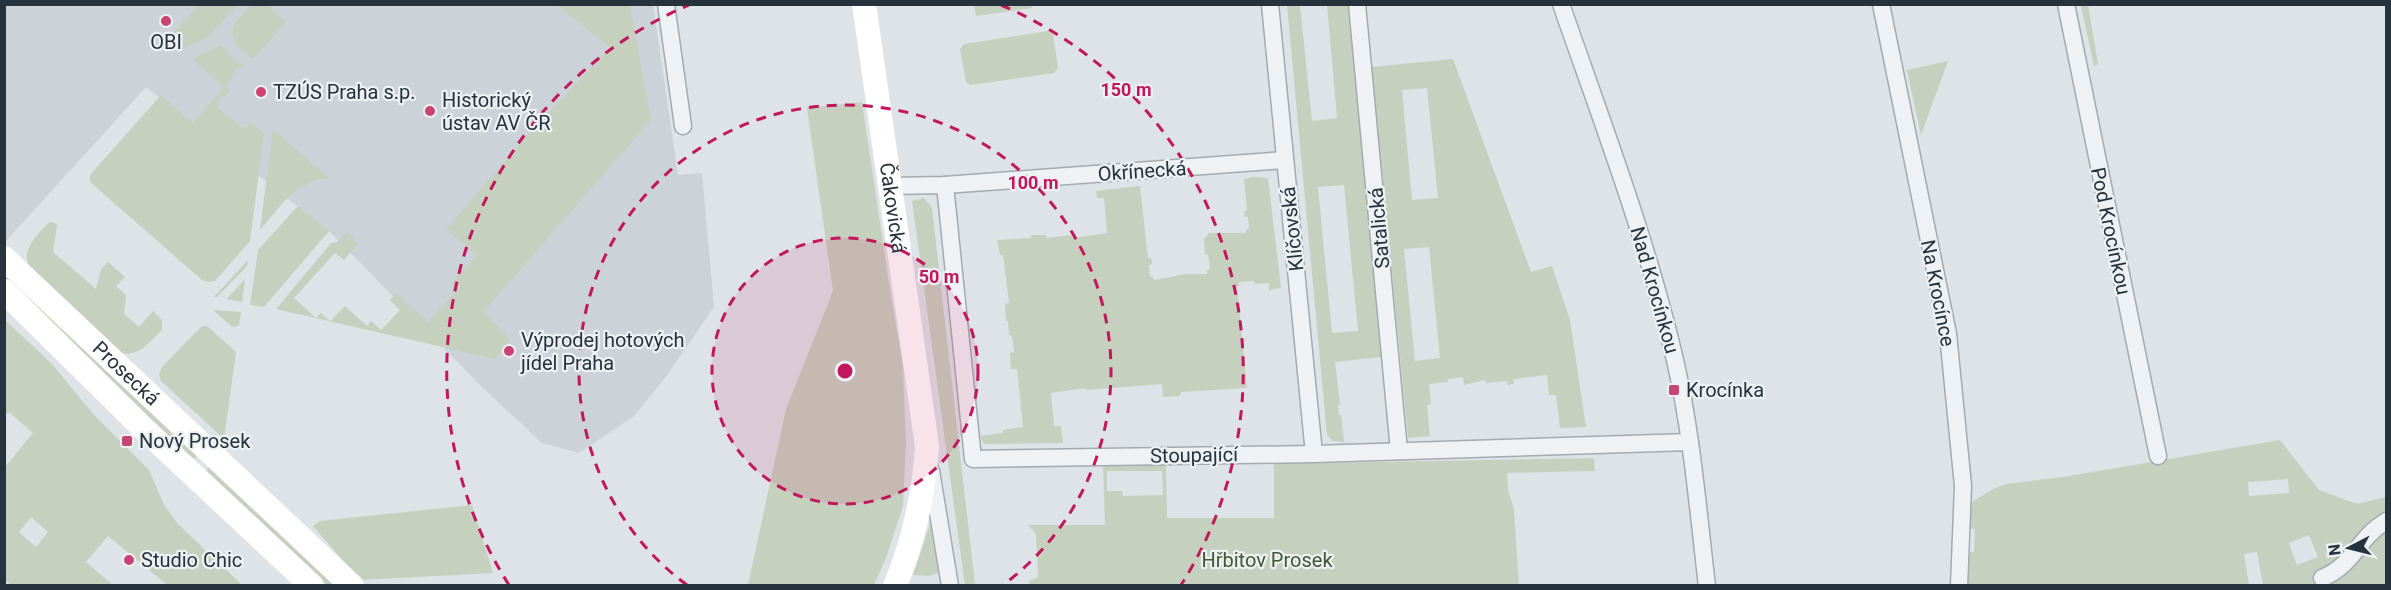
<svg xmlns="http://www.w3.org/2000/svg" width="2391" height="590" font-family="Roboto,sans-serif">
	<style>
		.built { fill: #cbd2d8 }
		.green { fill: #c6d0be; fill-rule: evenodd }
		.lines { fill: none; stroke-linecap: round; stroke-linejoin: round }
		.minor-casing { stroke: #a3abb0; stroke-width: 19 }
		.minor { stroke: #eff2f5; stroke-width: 16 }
		.secondary { stroke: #fff; stroke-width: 24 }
		.ring { fill: none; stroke: #c2185b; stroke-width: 3; stroke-dasharray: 10 8 }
		.poi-dot { fill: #cb4274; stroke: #ecf1f4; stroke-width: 2 }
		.labels { text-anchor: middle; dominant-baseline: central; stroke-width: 4.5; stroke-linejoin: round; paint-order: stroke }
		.poi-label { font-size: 20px; fill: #27333c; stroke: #ecf1f4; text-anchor: start }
		.street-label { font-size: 20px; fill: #27333c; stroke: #ecf1f4 }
		.park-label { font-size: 20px; fill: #425834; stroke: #ecf1f4 }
		.centre { fill: #c2185b; stroke: #ecf1f4; stroke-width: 3 }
		.ring-label { font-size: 18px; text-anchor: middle; font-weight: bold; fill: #c2185b; stroke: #ecf1f4; stroke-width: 4.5; stroke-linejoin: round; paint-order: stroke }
	</style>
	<rect width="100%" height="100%" fill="#dde3e6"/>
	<path class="built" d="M4 5H653L678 175 702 173 714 307 665 378 634 416 579 453 542 443 482 387 329 231 146 87 5 242Z"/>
	<g class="green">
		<path d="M199 4 237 5 209 37 181 49 169 38Z"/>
		<path d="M254 5H267L286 22 253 59C237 48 224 35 240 17 245 12 248 7 254 5Z"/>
		<path d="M557 5H630L651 120 484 311 510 340 495 359 276 309 331 243 337 242 347 232 358 244 344 260 335 253 294 298 316 318 321 313 330 321 345 306 367 326 371 321 381 330 400 310 390 300 396 293 428 322 457 290 451 284 476 255 446 229 543 118 610 48Z"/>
		<path d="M974 5H1031L1032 8 976 16Z"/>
		<path d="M1287 5H1300L1312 121 1337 118 1327 5H1348L1382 357 1335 362 1340 404 1338 405 1339 415H1341L1344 442 1333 441 1327 435ZM1344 185 1358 331 1332 333 1318 187Z"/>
		<path d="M2081 5H2088L2098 64 2094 66Z"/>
		<path d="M1048 31 1053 34 1058 68 1054 73 970 85 966 82 960 49 964 44Z"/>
		<path d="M220 45 243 66 242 68 239 66 233 72 235 74 225 87 230 91 219 101 218 108 242 128 247 127 249 121 264 133 250 241 215 281 209 282 202 280 90 182V175L161 95 193 123 224 87 192 59Z"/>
		<path d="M1453 59 1531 272 1552 266 1570 320 1586 427 1560 428 1556 395H1549L1547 375 1513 379 1514 384 1508 385 1507 381 1486 383 1485 380 1464 385 1463 377 1448 379V382L1429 384 1431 404 1427 405 1430 436 1408 438 1372 67ZM1427 88 1438 198 1412 200 1402 90ZM1429 247 1440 358 1415 361 1404 249Z"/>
		<path d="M1948 61 1921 135 1907 70Z"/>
		<path d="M862 102 889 283 903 367 906 443 903 506 886 558 874 585H748L786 409 833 291 807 108Z"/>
		<path d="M273 129 330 179C297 178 280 208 260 230Z"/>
		<path d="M1253 177 1268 178 1281 288 1269 290V283L1255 284 1254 281 1239 282V286H1237L1247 388 1181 392 1180 396 1163 397 1162 384 1086 390 1085 388 1051 393 1054 426H1061L1063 443 984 444 980 436 1003 433V430L1023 427 1017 369H1011L1010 353 1014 352 1012 336 1009 335 1008 321H1006L1005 304 1009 303 1003 255H1000L997 240 1031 238V235H1046V238L1073 235 1074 238 1107 233 1104 198H1097L1096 191 1140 186 1148 258H1151L1152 264 1149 265 1150 277H1153L1154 280 1185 274H1207V270L1210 269 1208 254 1205 255 1204 239 1209 233H1246V230L1249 229 1248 217H1245L1244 211 1247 210 1244 179Z"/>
		<path d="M924 198 932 208 975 585H965L912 201Z"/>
		<path d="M298 206 329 231 264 307 250 305 258 250Z"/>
		<path d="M52 222 57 225 53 252 96 289 101 269 108 262 125 277 116 286 126 295 124 314 139 327 153 311 162 320V330C149 342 140 357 121 353L29 267C21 248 37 236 48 223Z"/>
		<path d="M248 260 247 266 217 297H214Z"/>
		<path d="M10 276 197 453 196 458 192 459 6 281 5 277Z"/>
		<path d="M245 279 242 302 227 299Z"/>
		<path d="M213 310 241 312 239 325 234 327 231 326Z"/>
		<path d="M5 320 52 364 94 415 149 470 164 505 178 524 242 585H167L108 536 86 562 113 585 13 586 5 581V465L6 466 33 433 9 412 7 414 5 412ZM31 517 48 532 36 547 19 532Z"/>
		<path d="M202 326H207L236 352 224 439 161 381 159 374 162 367Z"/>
		<path d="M2280 440 2319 490 2357 504 2386 497V585H2263L2257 552 2244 554 2249 585 1966 586 1967 552H1974L1975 529 1969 528 1970 503 1993 489 2006 484 2063 477ZM2288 479 2289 493 2249 496 2248 482ZM2309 535 2318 557 2297 565 2289 543Z"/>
		<path d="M1594 458 1595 471 1507 473 1508 490 1514 509 1519 585H1029V581L1038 577 1036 534 1028 525H1105L1103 465 1166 464 1167 518H1274V464ZM1107 471H1162L1163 495 1123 496 1122 491H1107Z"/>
		<path d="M212 467 336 585H326L207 472 208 468Z"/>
		<path d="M472 505 493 573 360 580 313 526 320 521Z"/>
		<path d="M930 524 939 573 929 576 913 575Z"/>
	</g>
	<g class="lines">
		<defs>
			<g id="minor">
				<path d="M666 4 683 126"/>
				<path d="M1270 4 1314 454"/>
				<path d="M1357 4 1399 451"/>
				<path d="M1561 4C1602 122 1647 239 1675 360 1692 434 1698 510 1707 586"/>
				<path d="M1881 4 1948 334 1963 486 1959 586"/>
				<path d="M2066 4 2158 456"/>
				<path d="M945 185 973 459 1314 454 1690 442"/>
				<path d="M890 186 945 185 1285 160"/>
				<path d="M931 471 950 586"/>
				<path d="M2322 578C2354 565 2358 538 2386 521"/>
			</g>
		</defs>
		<use href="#minor" class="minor-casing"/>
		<use href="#minor" class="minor"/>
		<g class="secondary">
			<path id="s1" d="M864 4 927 446C924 495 914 540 895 586"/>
			<path id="s2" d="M4 258 352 586"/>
			<path d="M4 291 143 428 312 586"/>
		</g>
	</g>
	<circle cx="845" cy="371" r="133" fill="#c2185b" fill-opacity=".12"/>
	<g class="ring">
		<circle cx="845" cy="371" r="133"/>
		<path d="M687 585A266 266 0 1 1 1003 585"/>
		<path d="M509 585A398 398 0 0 1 689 5M1001 5A398 398 0 0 1 1181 585"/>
	</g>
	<g class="poi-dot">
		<circle cx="166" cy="21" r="6"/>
		<circle cx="261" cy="92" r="6"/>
		<circle cx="430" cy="111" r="6"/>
		<circle cx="509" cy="351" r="6"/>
		<rect x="1668" y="384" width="12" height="12" rx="3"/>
		<rect x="121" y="435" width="12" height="12" rx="3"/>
		<circle cx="129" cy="560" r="6"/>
	</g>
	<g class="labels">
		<g class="poi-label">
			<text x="166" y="42" text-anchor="middle">OBI</text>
			<text x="273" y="92">TZÚS Praha s.p.</text>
			<text x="442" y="100">Historický<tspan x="442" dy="23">ústav AV ČR</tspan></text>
			<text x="521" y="340">Výprodej hotových<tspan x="521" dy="23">jídel Praha</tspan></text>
			<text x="1686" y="390">Krocínka</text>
			<text x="139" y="441">Nový Prosek</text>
			<text x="141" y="560">Studio Chic</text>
		</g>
		<g class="street-label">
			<text transform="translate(1142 171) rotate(-4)">Okřínecká</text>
			<text stroke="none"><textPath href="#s1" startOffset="206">Čakovická</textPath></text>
			<text transform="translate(1379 228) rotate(-95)">Satalická</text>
			<text transform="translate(1292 229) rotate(-96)">Klíčovská</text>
			<text transform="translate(2111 231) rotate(78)">Pod Krocínkou</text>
			<text transform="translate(1655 290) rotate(74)">Nad Krocínkou</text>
			<text transform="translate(1938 293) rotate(79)">Na Krocínce</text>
			<text stroke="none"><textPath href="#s2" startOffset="168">Prosecká</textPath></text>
			<text transform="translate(1194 455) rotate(-1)">Stoupající</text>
		</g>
		<g class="park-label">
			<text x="1267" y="560">Hřbitov Prosek</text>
		</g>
	</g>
	<circle cx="845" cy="371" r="9" class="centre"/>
	<g class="ring-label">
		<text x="1126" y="96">150 m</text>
		<text x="1033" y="189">100 m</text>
		<text x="939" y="283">50 m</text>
	</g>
	<rect width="2391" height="590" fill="none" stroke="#27333c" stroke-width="12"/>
	<g transform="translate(2349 548) rotate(263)" stroke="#ecf1f4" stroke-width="4.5" paint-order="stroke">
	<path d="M0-4.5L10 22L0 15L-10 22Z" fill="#27333c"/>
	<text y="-9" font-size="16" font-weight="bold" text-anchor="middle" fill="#27333c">N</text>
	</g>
</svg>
